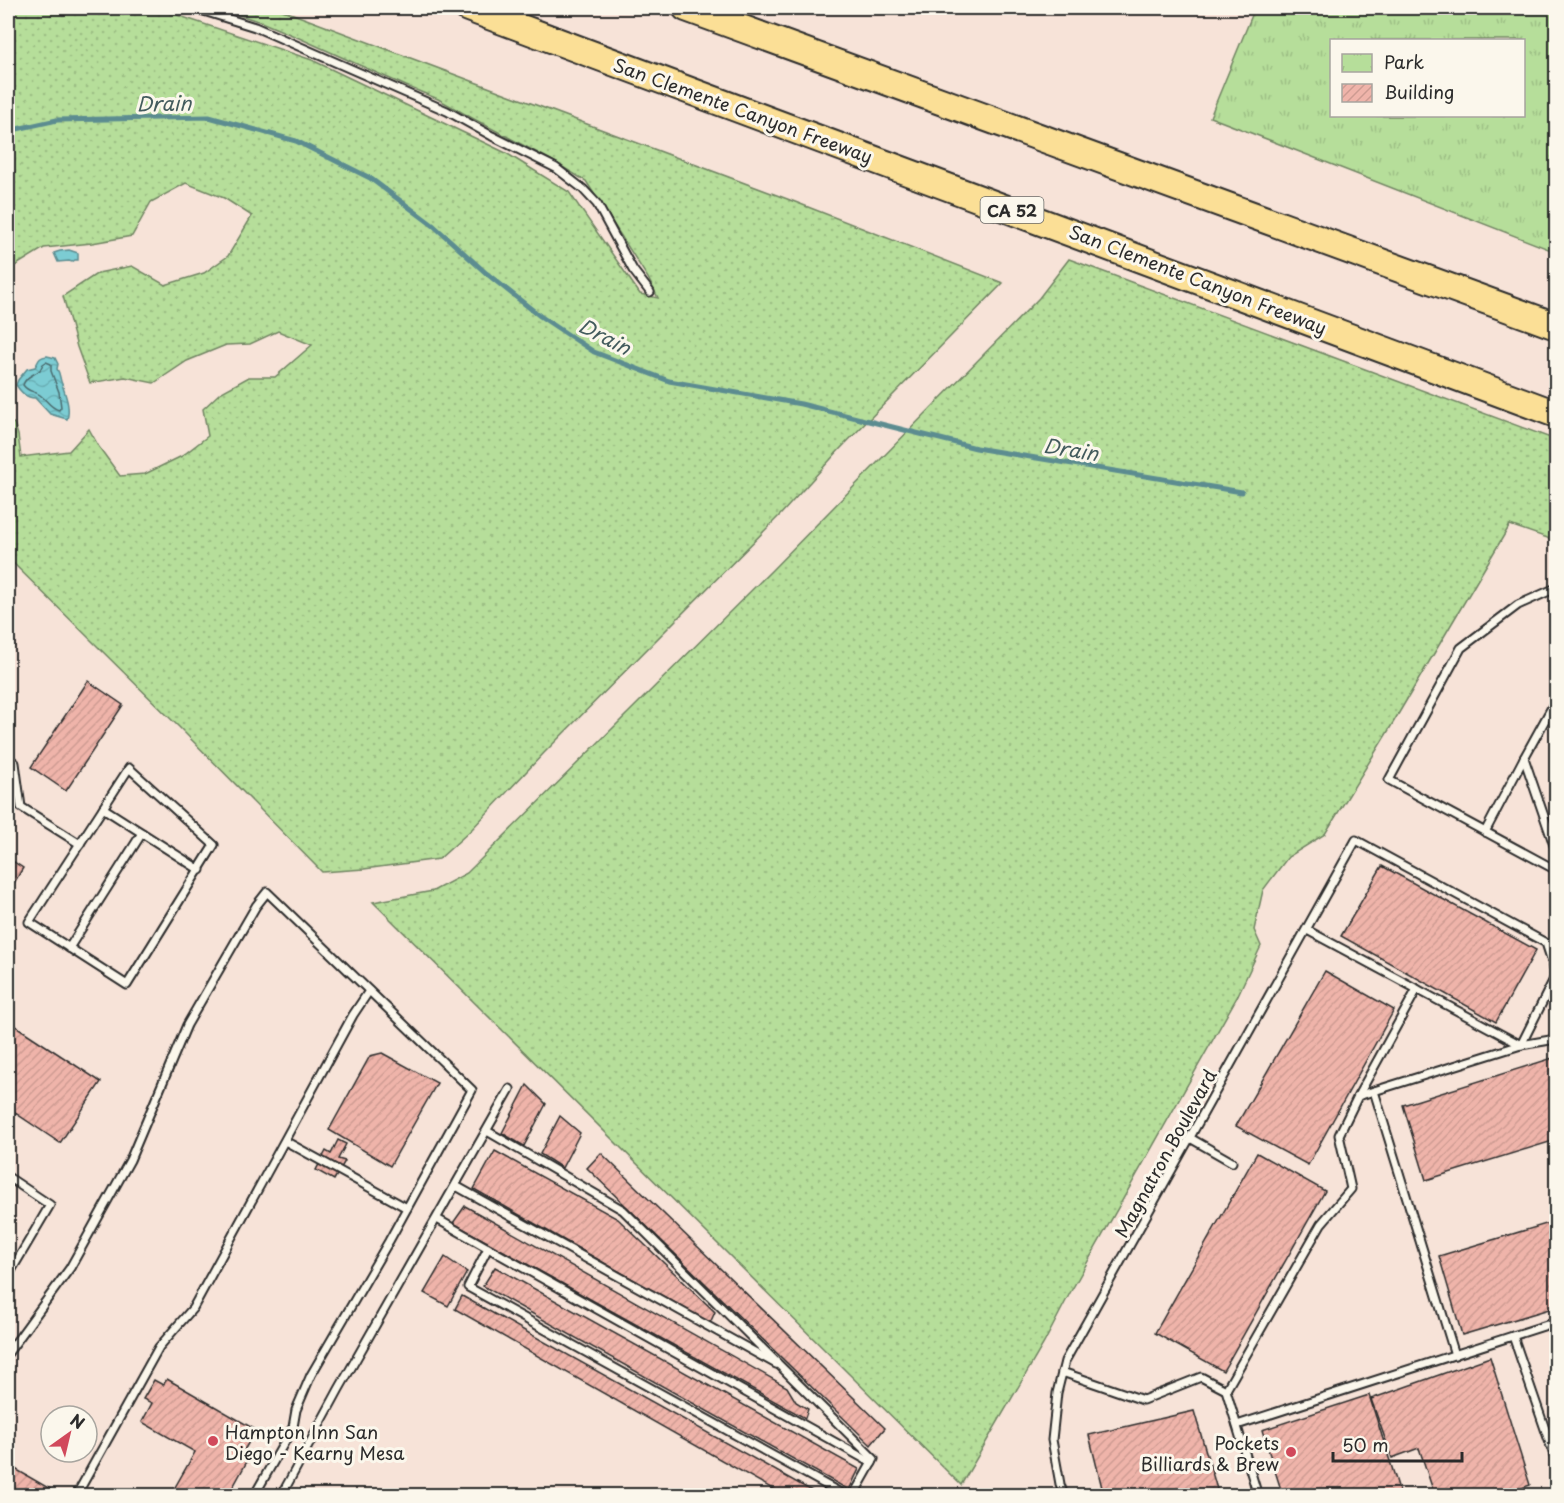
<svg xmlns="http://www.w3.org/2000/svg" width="1564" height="1503" font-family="'Playpen Sans',sans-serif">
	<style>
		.grass { fill: url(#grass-dots); stroke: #708462; stroke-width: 1.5 }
		.park { fill: url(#park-tufts); stroke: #708462; stroke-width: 1.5; fill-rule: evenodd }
		.water { fill: url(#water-waves); stroke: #5b8c90; stroke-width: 1.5 }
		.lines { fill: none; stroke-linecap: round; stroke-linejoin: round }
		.shore { stroke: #4b6b6e; stroke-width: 1.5 }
		.stream { stroke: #5b8c90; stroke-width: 5 }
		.building { fill: url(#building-hatch); stroke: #2b2b2b; stroke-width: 1.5 }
		.lane-casing { stroke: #2b2b2b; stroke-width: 11 }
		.highway-casing { stroke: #2b2b2b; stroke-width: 30 }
		.lane { stroke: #fbf7ec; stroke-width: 7 }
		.highway { stroke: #fbdf96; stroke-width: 26 }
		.poi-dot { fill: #d1495b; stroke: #fbf7ec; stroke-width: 2 }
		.labels { text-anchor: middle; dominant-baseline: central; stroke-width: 6; stroke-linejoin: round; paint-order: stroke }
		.shield { fill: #fbf7ec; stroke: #696865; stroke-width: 1.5 }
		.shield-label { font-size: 16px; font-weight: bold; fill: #2b2b2b }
		.street-label { font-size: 18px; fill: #2b2b2b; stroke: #fbf7ec }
		.poi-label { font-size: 18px; fill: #2b2b2b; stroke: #fbf7ec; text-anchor: start }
		.water-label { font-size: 20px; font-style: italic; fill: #435b5d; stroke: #fbf7ec }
	</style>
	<defs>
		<pattern id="grass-dots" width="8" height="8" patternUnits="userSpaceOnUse" patternTransform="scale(1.5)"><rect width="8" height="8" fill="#b6de9a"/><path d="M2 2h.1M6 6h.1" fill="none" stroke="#9dbf85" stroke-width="1.8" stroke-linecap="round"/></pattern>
		<pattern id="park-tufts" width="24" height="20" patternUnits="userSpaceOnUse" patternTransform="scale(1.5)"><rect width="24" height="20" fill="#b6de9a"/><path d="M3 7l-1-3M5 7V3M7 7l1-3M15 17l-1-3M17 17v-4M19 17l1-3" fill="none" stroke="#9dbf85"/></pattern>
		<pattern id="water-waves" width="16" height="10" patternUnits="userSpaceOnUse" patternTransform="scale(1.5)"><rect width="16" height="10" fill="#7bccd3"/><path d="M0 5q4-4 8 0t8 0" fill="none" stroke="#6aafb5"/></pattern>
		<pattern id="building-hatch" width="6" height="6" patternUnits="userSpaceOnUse" patternTransform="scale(1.5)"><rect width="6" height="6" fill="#efb4aa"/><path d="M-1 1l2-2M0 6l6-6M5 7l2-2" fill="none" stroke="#cd9b92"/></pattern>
	</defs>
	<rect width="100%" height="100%" fill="#f7e3d8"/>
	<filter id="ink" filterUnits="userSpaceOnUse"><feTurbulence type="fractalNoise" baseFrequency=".0167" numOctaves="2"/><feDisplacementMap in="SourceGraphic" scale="12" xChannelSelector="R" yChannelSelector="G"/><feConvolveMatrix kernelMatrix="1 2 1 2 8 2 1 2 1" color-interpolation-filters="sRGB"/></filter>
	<g filter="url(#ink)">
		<g class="grass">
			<path d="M8 8H156L312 60 506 153 569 192 640 294 658 298 648 278 586 181 551 160 472 118 438 99 406 86 299 38 261 22 218 8H277L790 200 1003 283 840 449 781 514 544 753 471 830 439 859 364 869 322 872 179 727 8 558V424L14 423 18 435 21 457 69 451 89 429 99 447 120 476 145 474 182 456 208 436 203 409 220 393 249 377H275L312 345 278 331 250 344 226 345 187 361 154 383 125 377 90 383 77 347 63 296 98 273 132 266 165 285 204 273 228 256 252 216 224 198 186 183 151 202 132 236 92 243 44 248 13 267 8 288Z"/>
			<path d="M1069 259 1556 440V541L1510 525 1387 733 1325 834 1288 857 1263 890 1254 930 1261 946 1237 997 1070 1293 1044 1343 961 1485 373 902 433 891 467 873 772 570 1039 298Z"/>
		</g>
		<path class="park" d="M1255 8H1556V252L1210 117ZM1332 40H1524V116H1332Z"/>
		<g class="water">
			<path d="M69 250 78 253V260H75L72 262 69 261 58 262 54 253 60 251Z"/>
			<path d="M47 356 55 358 58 364 57 369C61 375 59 378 62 384 65 394 71 408 67 419L50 414 35 398C26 398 21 392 16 385L18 380 27 369 35 367C39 361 38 357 47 356Z"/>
		</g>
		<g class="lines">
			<path class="shore" d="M46 362 51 364V371L59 392 61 407 59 410C50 408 47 400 40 395 33 390 29 393 23 385 26 376 34 375 40 370L43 364Z"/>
			<path class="stream" d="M8 131 57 120 209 117 296 141 370 178 434 226 486 273 540 316 594 352 669 381 801 404 976 448 1242 492"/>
		</g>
		<g class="building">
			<path d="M88 681 123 705 66 791 31 767Z"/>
			<path d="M8 858 23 868 8 893Z"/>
			<path d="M1382 866 1536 950 1496 1022 1341 936Z"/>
			<path d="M1325 971 1394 1010 1308 1165 1236 1126Z"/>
			<path d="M8 1021 101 1082 60 1143 8 1108Z"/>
			<path d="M382 1053 437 1083 390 1166 329 1130 370 1056Z"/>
			<path d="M1556 1057V1140L1426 1180 1403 1105Z"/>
			<path d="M527 1085 546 1104 524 1146 502 1133Z"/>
			<path d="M560 1116 580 1133 562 1168 540 1154Z"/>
			<path d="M338 1140 346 1144 338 1159 345 1161 334 1180 316 1170 326 1151 331 1154Z"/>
			<path d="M495 1151 618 1219 715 1312 710 1323 474 1189Z"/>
			<path d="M601 1153 885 1428 871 1445 587 1168Z"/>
			<path d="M1257 1153 1325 1191 1223 1371 1155 1333Z"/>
			<path d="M465 1206 787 1387 796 1402 808 1409 805 1418 453 1223Z"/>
			<path d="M1556 1221V1307L1462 1335 1439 1256Z"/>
			<path d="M445 1257 467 1272 448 1306 424 1293Z"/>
			<path d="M495 1267 859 1469 849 1490 483 1286Z"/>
			<path d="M462 1296 821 1496H785L455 1309Z"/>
			<path d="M1556 1352V1375L1550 1354Z"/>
			<path d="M1490 1357 1530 1485 1500 1496H1435L1419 1448 1392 1458 1371 1399Z"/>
			<path d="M167 1379 256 1430 243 1452 250 1456 228 1496H170L195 1452 142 1422 152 1403 143 1399 154 1380 163 1385Z"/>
			<path d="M1369 1395 1401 1496H1283L1262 1430Z"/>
			<path d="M1194 1411 1219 1496H1104L1089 1435Z"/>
			<path d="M10 1466 52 1490 50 1496H8V1470Z"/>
		</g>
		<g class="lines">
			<defs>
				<g id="lane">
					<path d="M194 8 255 27 447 111 492 136 556 168 583 189 597 204 633 270 650 292"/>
					<path d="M1556 588 1518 605 1461 648 1389 780 1556 870"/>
					<path d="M1556 700 1524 758 1556 851"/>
					<path d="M8 758 15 763 21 807 80 844"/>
					<path d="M129 768 214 845 127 985 29 922Z"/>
					<path d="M103 808 200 870"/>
					<path d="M1485 832 1524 758"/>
					<path d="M1307 930 1521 1045 1556 975"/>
					<path d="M69 948 142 833"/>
					<path d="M1374 1091 1455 1355"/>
					<path d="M1358 1096 1521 1045 1556 1039"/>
					<path d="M487 1131 623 1210 874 1459 853 1496"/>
					<path d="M1190 1138 1232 1162"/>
					<path d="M285 1141 407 1208"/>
					<path d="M8 1177 50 1205 8 1276"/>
					<path d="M456 1186 776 1364"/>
					<path d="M437 1219 488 1248 468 1287 846 1496"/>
					<path d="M488 1248 872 1463"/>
					<path d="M1513 1336 1556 1461"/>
					<path d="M8 1353 70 1268 130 1160 187 1025 256 906 267 892 472 1090 389 1241 311 1375 296 1410 293 1427 254 1496"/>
					<path d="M1062 1372 1143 1400 1201 1377 1226 1390"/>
					<path d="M1237 1425 1556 1322"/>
					<path d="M76 1496 159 1347 193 1308 353 1015 369 991"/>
					<path d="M281 1496 339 1389 510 1089"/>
					<path d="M1064 1496 1060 1484 1052 1440 1057 1393 1065 1361 1356 840 1546 943 1556 974"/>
					<path d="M1258 1496 1226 1390 1321 1224 1351 1189 1339 1135 1358 1096 1417 989"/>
				</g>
				<g id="highway">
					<path d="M468 8 1556 414"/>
					<path d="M686 8 1556 326"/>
				</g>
			</defs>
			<use href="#lane" class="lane-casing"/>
			<use href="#highway" class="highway-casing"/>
			<use href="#lane" class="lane"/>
			<use href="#highway" class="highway"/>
		</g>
	</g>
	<g class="poi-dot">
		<circle cx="213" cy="1441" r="6"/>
		<circle cx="1291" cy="1452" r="6"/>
	</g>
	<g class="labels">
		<rect class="shield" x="980.5" y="197" width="63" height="26" rx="4.5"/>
		<g class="shield-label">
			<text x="1012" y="210">CA 52</text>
		</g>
		<g class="street-label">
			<text transform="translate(743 110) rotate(20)">San Clemente Canyon Freeway</text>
			<text transform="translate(1198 279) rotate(21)">San Clemente Canyon Freeway</text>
			<text transform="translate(1165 1153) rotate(-61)">Magnatron Boulevard</text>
		</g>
		<g class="poi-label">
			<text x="225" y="1431">Hampton Inn San<tspan x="225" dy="21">Diego - Kearny Mesa</tspan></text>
			<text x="1279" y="1442" text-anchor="end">Pockets<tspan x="1279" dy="21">Billiards &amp; Brew</tspan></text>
		</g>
		<g class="water-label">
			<text transform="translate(164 103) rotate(-1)">Drain</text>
			<text transform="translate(605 336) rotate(27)">Drain</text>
			<text transform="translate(1071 449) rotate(9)">Drain</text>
		</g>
	</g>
	<rect width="1564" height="1503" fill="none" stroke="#fbf7ec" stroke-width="30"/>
	<rect x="15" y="15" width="1534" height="1473" fill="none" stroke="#2b2b2b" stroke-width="2" filter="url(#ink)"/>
	<rect x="1330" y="39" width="195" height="78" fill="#fbf7ec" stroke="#a8a59f" stroke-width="1.5"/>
	<rect x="1342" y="54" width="30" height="18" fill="url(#park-tufts)" stroke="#a8a59f" stroke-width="1.5"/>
	<text x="1384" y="69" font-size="18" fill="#2b2b2b">Park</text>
	<rect x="1342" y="84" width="30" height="18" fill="url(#building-hatch)" stroke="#a8a59f" stroke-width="1.5"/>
	<text x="1384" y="99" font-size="18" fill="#2b2b2b">Building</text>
	<g transform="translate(69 1434) rotate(34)"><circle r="28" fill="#fbf7ec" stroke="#a8a59f" stroke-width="1.5"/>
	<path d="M0-4.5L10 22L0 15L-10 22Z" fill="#d1495b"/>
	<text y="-9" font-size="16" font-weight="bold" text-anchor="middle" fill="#2b2b2b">N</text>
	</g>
	<path d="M1333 1452v9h129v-9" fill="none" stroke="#2b2b2b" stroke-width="3"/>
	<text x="1342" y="1452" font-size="18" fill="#2b2b2b" stroke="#fbf7ec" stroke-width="4.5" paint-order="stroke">50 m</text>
</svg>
